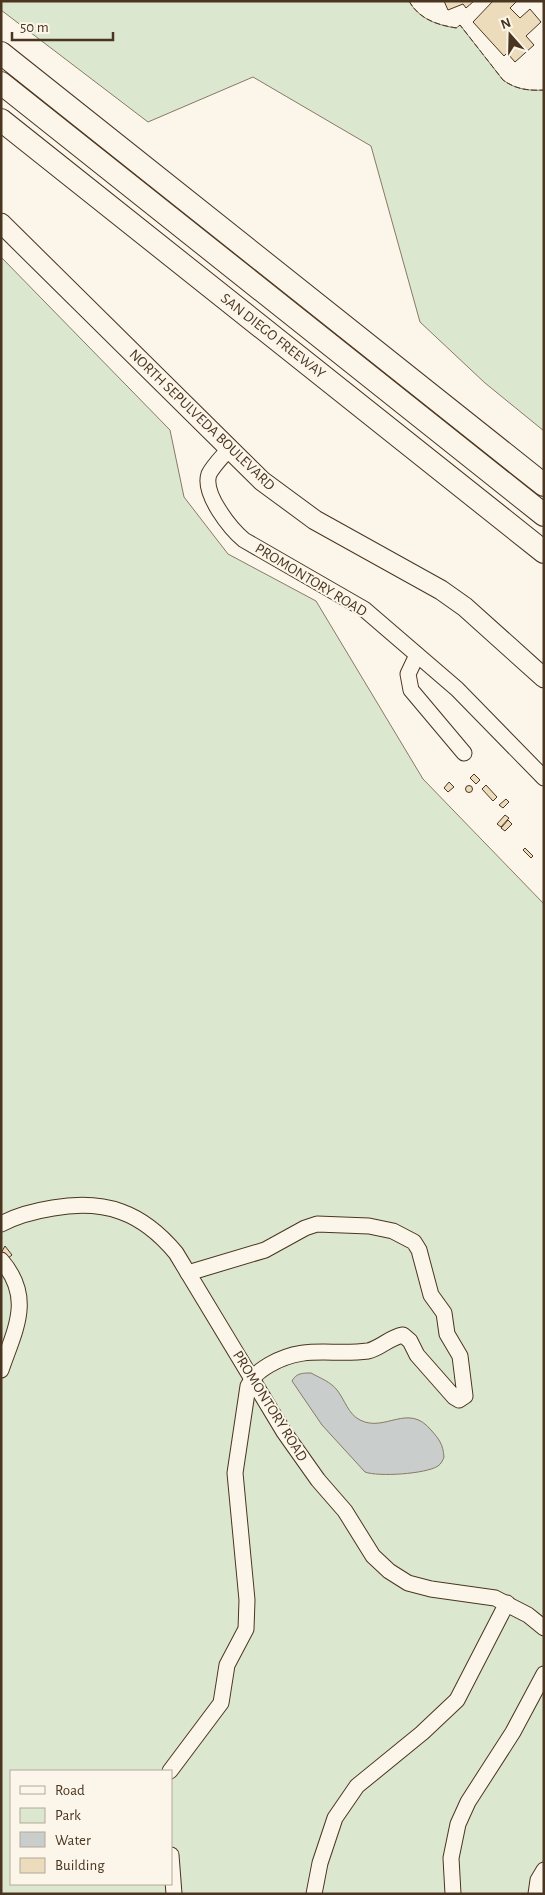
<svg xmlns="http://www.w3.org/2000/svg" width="545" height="1895" font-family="'Alegreya Sans',sans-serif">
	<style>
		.green { fill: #dce7d0; stroke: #887966; fill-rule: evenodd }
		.water { fill: #c9cecd; stroke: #887966 }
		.building { fill: #ecdcbc; stroke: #4a3520 }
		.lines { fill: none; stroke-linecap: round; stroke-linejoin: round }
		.minor-casing { stroke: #4a3520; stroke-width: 17 }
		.major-casing { stroke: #4a3520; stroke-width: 21 }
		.highway-casing { stroke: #4a3520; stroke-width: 24 }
		.minor { stroke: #fbf6e9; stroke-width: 15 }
		.major { stroke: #fbf6e9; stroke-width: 19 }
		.highway { stroke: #fbf6e9; stroke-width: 22 }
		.fence { stroke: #4a3520; stroke-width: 1; stroke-dasharray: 6 2.5; stroke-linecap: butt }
		.labels { text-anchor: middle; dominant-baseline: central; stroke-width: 4; stroke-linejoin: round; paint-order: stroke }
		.street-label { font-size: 15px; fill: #4a3520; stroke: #fbf6e9 }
	</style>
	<rect width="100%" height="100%" fill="#fbf6e9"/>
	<g class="green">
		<path d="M1 1H409C419 19 437 25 456 28L460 25 503 80C515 89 528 91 544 90V431L485 383 420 322 371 146 253 77 148 122 1 10Z"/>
		<path d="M1 257 170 430 184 497 228 554 316 601 423 779 544 904V1894H1ZM11 1771H171V1884H11Z"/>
	</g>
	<path class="water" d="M311 1373C320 1378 331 1382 337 1390 345 1400 348 1414 360 1420 385 1433 408 1402 431 1430 439 1439 443 1444 444 1457 443 1460 441 1464 438 1466 426 1474 378 1477 365 1472L322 1425 292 1381C296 1373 303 1373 311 1373Z"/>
	<g class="building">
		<path d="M444 1H474L466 8 463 4 448 10Z"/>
		<path d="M493 1H517L510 8 520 18 530 9 541 22 526 36 534 45 515 62 507 53 504 56 473 22Z"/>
		<path d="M474 774 480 780 476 784 470 778Z"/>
		<path d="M449 782 454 787 448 792 444 788Z"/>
		<path d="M486 785 497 797 493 801 482 789Z"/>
		<circle cx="469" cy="789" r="3.5"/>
		<path d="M506 799 509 802 503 808 499 805Z"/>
		<path d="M505 815 509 818 501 827 497 824Z"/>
		<path d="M508 820 512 824 505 831 501 828Z"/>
		<path d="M525 848 533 856 531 858 523 850Z"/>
		<path d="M5 1246 12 1255 7 1259 1 1253Z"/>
	</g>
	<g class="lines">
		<defs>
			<g id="minor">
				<path d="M228 450C222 457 213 466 209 474 202 494 231 529 244 540L364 609 457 689 544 778"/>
				<path d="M417 655 408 674 411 690 464 753"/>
				<path d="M1 1224C18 1215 34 1211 53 1208 105 1199 142 1212 176 1253L284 1432 318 1480 345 1511 373 1556 389 1571 408 1583 431 1589 495 1598 528 1615 544 1628"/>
				<path d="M1 1260C34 1298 15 1329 1 1370"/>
				<path d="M170 1771 221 1703 227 1665 246 1629 247 1600 235 1473 248 1386C253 1376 259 1371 269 1365 305 1344 331 1356 368 1351 381 1348 390 1337 403 1335L410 1341 417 1355 454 1397 459 1400 465 1396 460 1356 447 1334 444 1313 431 1295 419 1250 414 1242 393 1231 369 1226 317 1224 305 1228 265 1250 188 1273"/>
				<path d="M171 1855 174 1894"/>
				<path d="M314 1894 320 1863 335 1818 357 1786 422 1733 457 1700 507 1603"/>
				<path d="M453 1894 451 1858 458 1824 468 1802 513 1732 544 1674"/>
				<path d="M536 1894 538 1880 544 1870"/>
			</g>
			<path id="major" d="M1 223 262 481 315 520 441 590 465 607 544 678"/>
			<g id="highway">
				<path d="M1 53 544 485"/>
				<path d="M1 83 544 515"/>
				<path d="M1 120 544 552"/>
			</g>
		</defs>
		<use href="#minor" class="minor-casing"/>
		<use href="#major" class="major-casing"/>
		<use href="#highway" class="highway-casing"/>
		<use href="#minor" class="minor"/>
		<use href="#major" class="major"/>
		<use href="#highway" class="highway"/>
		<path class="fence" d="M409 1C419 19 437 25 457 28L460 25 503 80C515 89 528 91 544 90"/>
	</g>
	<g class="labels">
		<g class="street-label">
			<text transform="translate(273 336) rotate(38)">SAN DIEGO FREEWAY</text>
			<text transform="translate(202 420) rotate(44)">NORTH SEPULVEDA BOULEVARD</text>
			<text transform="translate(311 580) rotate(31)">PROMONTORY ROAD</text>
			<text transform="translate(270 1406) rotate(58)">PROMONTORY ROAD</text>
		</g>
	</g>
	<rect width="545" height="1895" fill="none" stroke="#4a3520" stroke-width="5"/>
	<rect x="10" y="1770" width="162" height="115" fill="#fbf6e9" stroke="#b4a999"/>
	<rect x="20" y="1786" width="25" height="8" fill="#fbf6e9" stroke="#b4a999"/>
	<text x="55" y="1795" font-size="15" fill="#4a3520">Road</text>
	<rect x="20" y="1808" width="25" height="15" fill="#dce7d0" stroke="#b4a999"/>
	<text x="55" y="1820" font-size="15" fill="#4a3520">Park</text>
	<rect x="20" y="1832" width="25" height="15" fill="#c9cecd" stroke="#b4a999"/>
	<text x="55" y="1845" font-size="15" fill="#4a3520">Water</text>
	<rect x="20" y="1858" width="25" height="15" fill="#ecdcbc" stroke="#b4a999"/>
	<text x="55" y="1870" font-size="15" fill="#4a3520">Building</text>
	<g transform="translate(510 35) rotate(340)" stroke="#fbf6e9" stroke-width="4" paint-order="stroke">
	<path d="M0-4L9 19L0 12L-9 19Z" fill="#4a3520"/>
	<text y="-8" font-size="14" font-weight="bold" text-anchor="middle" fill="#4a3520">N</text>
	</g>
	<path d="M12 32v8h101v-8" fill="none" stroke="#4a3520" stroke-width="2.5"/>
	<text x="20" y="32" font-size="15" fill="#4a3520" stroke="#fbf6e9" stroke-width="4" paint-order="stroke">50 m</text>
</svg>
